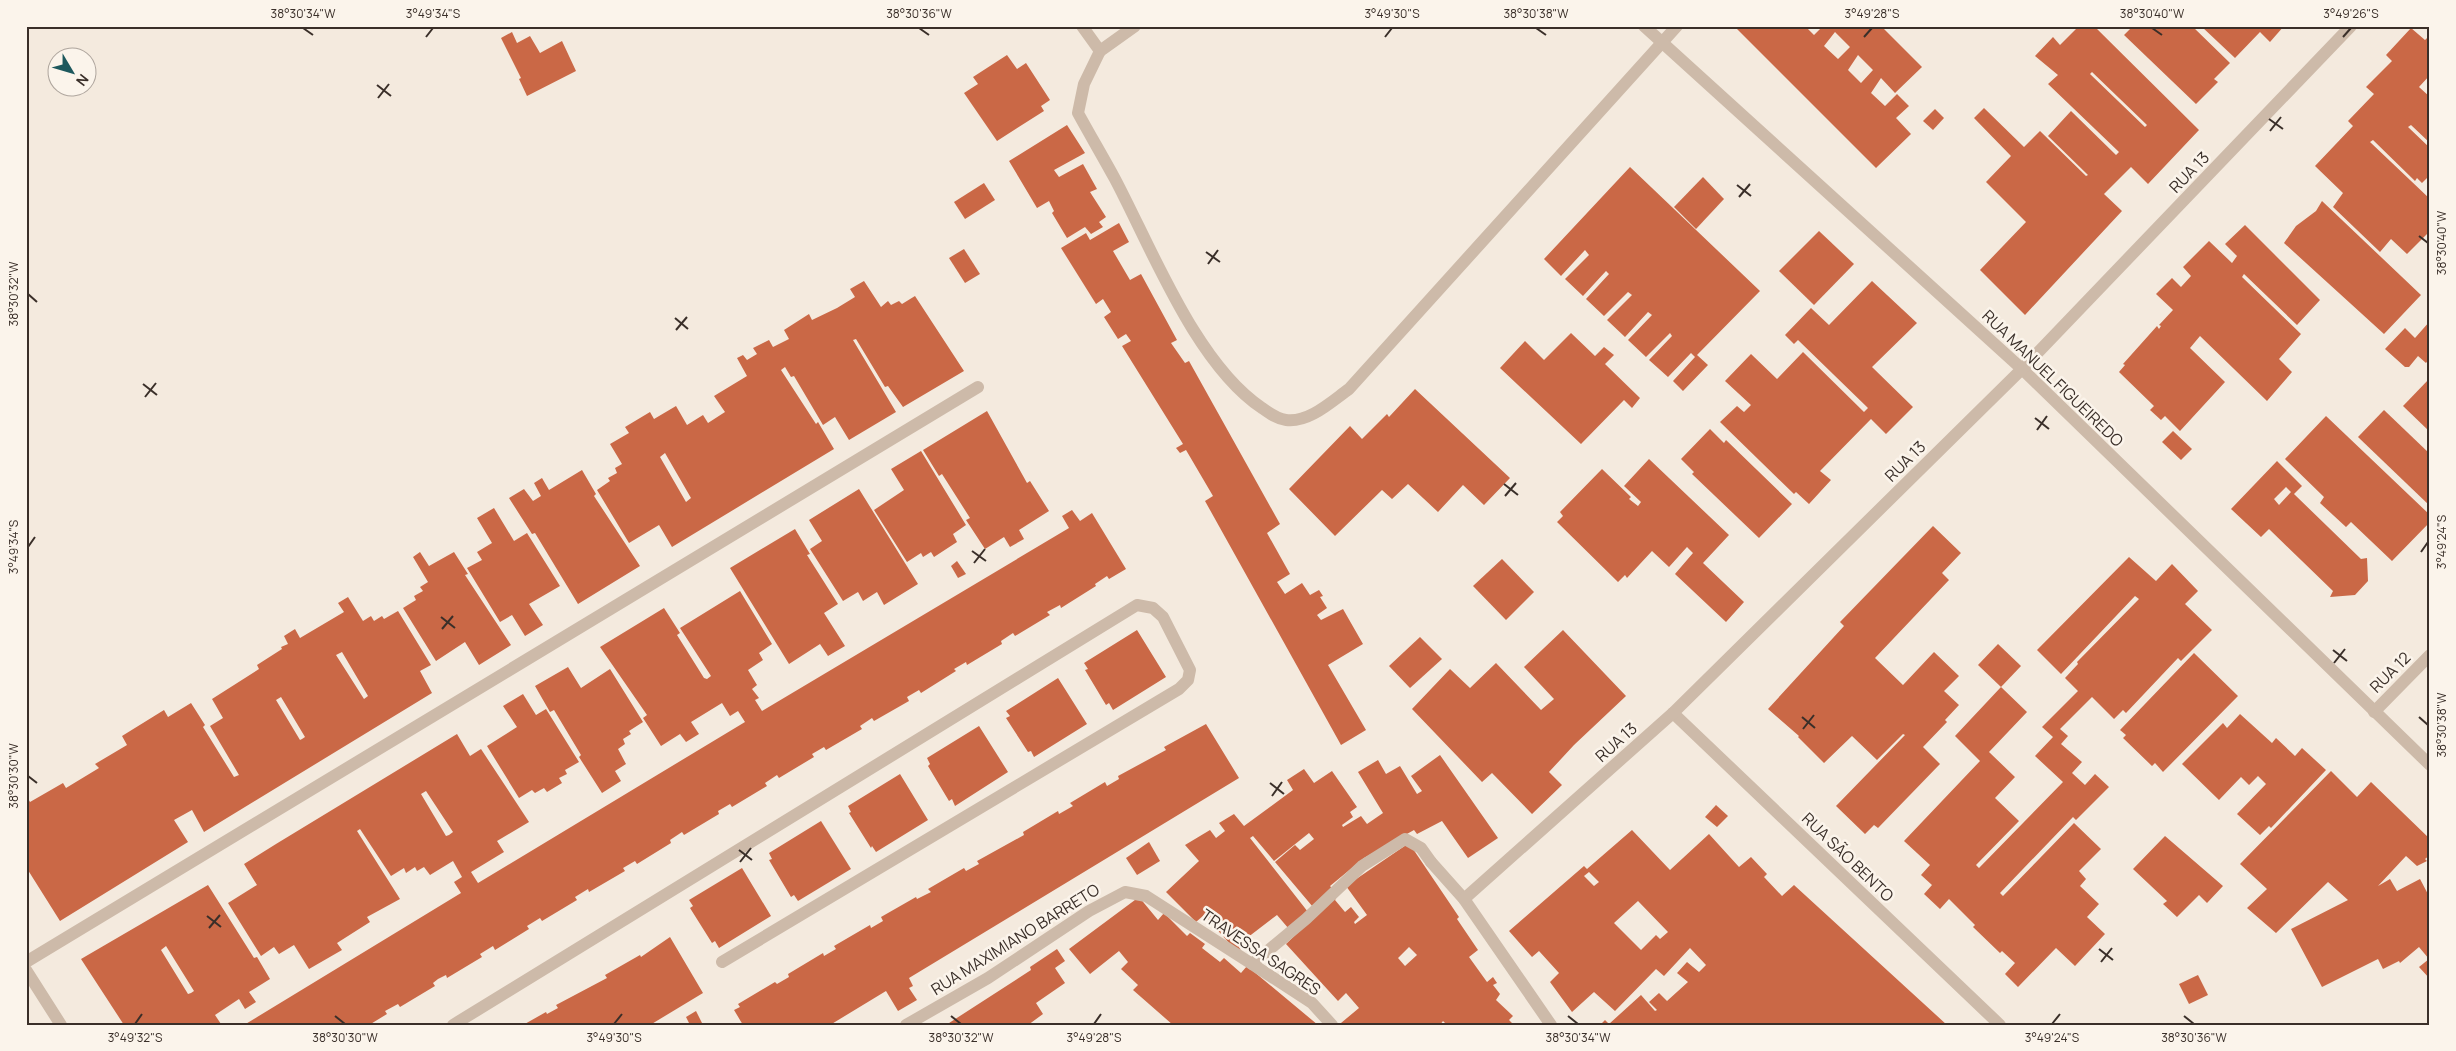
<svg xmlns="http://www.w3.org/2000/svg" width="2456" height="1051" font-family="Manrope,sans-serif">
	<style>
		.building { fill: #ca6846; fill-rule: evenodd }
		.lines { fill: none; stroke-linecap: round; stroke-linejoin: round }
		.service { stroke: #cdbaa9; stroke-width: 12 }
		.minor { stroke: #cdbaa9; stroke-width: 12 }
		.ticks { fill: none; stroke: #3a2f29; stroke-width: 2 }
		.labels { text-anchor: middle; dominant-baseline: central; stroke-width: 5; stroke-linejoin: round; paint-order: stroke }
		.street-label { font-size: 16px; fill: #3a2f29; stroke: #fbf4eb }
		.neatline { fill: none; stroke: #3a2f29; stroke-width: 2 }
		.ticks-label { font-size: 12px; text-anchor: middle; fill: #3a2f29 }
	</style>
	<rect width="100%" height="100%" fill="#f4eade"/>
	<g class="building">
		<path d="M1734 26H1805L1814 35 1823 26H1881L1922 67 1895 93 1881 78 1871 93 1885 106 1897 94 1909 106 1896 118 1911 134 1876 168ZM1835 32 1850 47 1838 59 1824 46ZM1858 55 1873 70 1861 83 1848 70Z"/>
		<path d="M2079 26H2094L2199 130 2148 184 2131 167 2104 194 2122 211 2025 315 1980 270 2026 222 1986 182 2011 156 1974 118 1984 108 2024 147 2040 131 2086 176 2088 175 2048 136 2071 111 2116 155 2119 152 2048 84 2058 75 2035 56 2053 37 2060 45ZM2092 72 2147 125 2145 127 2090 74Z"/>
		<path d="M2133 26H2192L2230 63 2214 79 2218 82 2196 104 2124 35Z"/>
		<path d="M2201 26H2284L2270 42 2260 32 2235 58Z"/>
		<path d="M2411 28 2425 40 2430 35V75L2419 87 2430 97V143L2411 125 2408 127 2430 148V175L2422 183 2417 178 2415 181 2373 140 2370 142 2430 199V231L2407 254 2391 239 2380 252 2333 207 2343 193 2315 166 2353 126 2348 121 2374 94 2366 87 2392 61 2386 55Z"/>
		<path d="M512 32 517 43 530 36 540 53 562 41 576 71 527 96 519 79 521 78 501 38Z"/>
		<path d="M1007 55 1017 69 1026 63 1050 100 1041 106 1044 111 997 141 964 93 978 84 973 77Z"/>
		<path d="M1935 109 1944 118 1933 130 1923 121Z"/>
		<path d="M1067 125 1085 153 1054 170 1059 177 1083 164 1097 189 1090 192 1106 217 1099 222 1103 227 1091 234 1085 227 1067 238 1052 213 1054 211 1049 201 1037 208 1009 161Z"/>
		<path d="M1630 167 1760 291 1697 355 1708 365 1683 391 1673 381 1695 357 1691 353 1668 377 1649 360 1672 336 1670 333 1646 357 1628 340 1652 315 1648 312 1625 337 1607 320 1632 295 1628 292 1604 316 1586 299 1609 274 1606 271 1583 296 1565 279 1589 255 1585 250 1561 276 1544 259Z"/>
		<path d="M1703 177 1724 199 1696 229 1674 207Z"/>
		<path d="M984 183 995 200 965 219 954 202Z"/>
		<path d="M2322 201 2421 295 2384 334 2284 243 2296 226 2316 211Z"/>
		<path d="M1119 223 1129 242 1113 251 1130 280 1141 274 1177 340 1171 343 1185 363 1189 361 1280 524 1267 533 1290 574 1277 582 1285 594 1302 583 1310 595 1319 590 1323 596 1320 597 1327 608 1317 615 1321 620 1343 609 1363 644 1328 665 1366 730 1341 745 1205 501 1213 496 1186 450 1180 453 1176 448 1183 444 1122 346 1131 341 1126 334 1118 339 1104 317 1111 312 1103 299 1096 304 1061 248 1086 233 1090 240Z"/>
		<path d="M2245 225 2320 300 2297 325 2244 274 2242 277 2301 334 2279 359 2292 372 2267 401 2200 336 2190 348 2225 382 2180 431 2165 416 2161 420 2150 410 2154 406 2119 372 2125 365 2123 364 2157 326 2159 329 2161 326 2159 325 2173 310 2156 294 2172 278 2181 287 2191 276 2183 267 2209 241 2232 263 2237 256 2225 244Z"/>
		<path d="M1819 231 1854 264 1814 305 1779 271Z"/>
		<path d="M964 249 980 274 965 283 949 258Z"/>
		<path d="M864 281 881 307 888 301 891 305 899 301 902 304 915 296 964 371 903 407 888 386 885 387 856 339 853 340 896 412 849 440 835 417 823 425 794 376 791 377 785 367 781 370 816 424 818 422 834 449 672 547 659 525 629 543 597 490 610 481 608 478 617 473 615 468 622 464 610 444 629 433 625 427 650 412 654 419 676 406 687 425 703 415 708 423 725 412 714 396 747 376 737 358 743 355 747 360 757 354 753 348 769 340 773 347 789 339 784 330 809 314 812 320 837 308 855 297 850 289ZM665 453 691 498 686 502 660 457Z"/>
		<path d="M1872 281 1917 323 1872 367 1913 407 1886 434 1871 419 1820 471 1831 480 1809 504 1796 492 1794 494 1720 422 1737 406 1744 412 1751 405 1725 381 1751 354 1777 379 1803 352 1864 412 1868 408 1798 340 1794 344 1785 335 1811 308 1829 325Z"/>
		<path d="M2430 321V358L2426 363 2418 356 2409 367H2405L2385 349 2405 328 2415 338Z"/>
		<path d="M1571 333 1595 356 1604 347 1614 355 1605 364 1640 398 1632 408 1624 400 1581 444 1500 368 1525 341 1544 360Z"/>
		<path d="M2430 378V432L2403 406Z"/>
		<path d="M1415 389 1510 478 1484 505 1463 485 1438 512 1408 484 1392 499 1382 490 1335 536 1289 489 1350 426 1362 439 1387 414 1389 417Z"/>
		<path d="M2384 410 2430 454V506L2358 437Z"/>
		<path d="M987 411 1027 483 1030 481 1049 511 1019 530 1024 539 1010 547 1004 537 985 549 966 520 970 518 942 474 939 476 923 450Z"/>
		<path d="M2326 416 2430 515V522L2392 561 2351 522 2346 527 2320 503 2324 497 2285 459Z"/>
		<path d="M1710 429 1724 443 1726 440 1792 504 1759 538 1692 474 1694 472 1681 459Z"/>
		<path d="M2173 431 2192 449 2181 460 2162 442Z"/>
		<path d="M921 451 966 525 953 534 957 542 934 557 931 552 923 557 921 553 907 562 874 510 904 490 891 469Z"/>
		<path d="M1649 459 1729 535 1703 563 1744 602 1726 622 1675 574 1693 553 1687 547 1669 567 1652 551 1627 578 1625 575 1618 582 1557 522 1563 516 1560 512 1602 469 1631 497 1629 499 1638 506 1641 502 1624 486Z"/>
		<path d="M2277 461 2302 486 2294 494 2361 559 2367 558 2368 581 2355 595 2330 597 2333 591 2269 529 2261 537 2231 509ZM2286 487 2291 492 2279 505 2274 499Z"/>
		<path d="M582 470 596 494 594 496 640 566 578 604 535 533 532 534 509 498 524 489 533 501 541 496 534 483 542 478 549 490Z"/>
		<path d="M859 489 918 584 884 605 877 592 863 601 858 592 843 601 810 549 822 541 809 520Z"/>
		<path d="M494 508 514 541 527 533 560 586 529 604 543 625 525 636 512 615 500 622 467 568 482 560 477 552 492 543 477 518Z"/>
		<path d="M1072 510 1080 521 1092 513 1126 569 1109 579 1107 576 1095 584 1096 586 1061 608 1060 605 1047 612 1050 615 1015 636 1013 633 1001 641 1002 644 967 665 966 662 954 669 956 671 921 693 919 690 907 697 909 701 874 721 872 718 860 726 862 729 826 750 824 747 812 754 814 757 779 778 777 775 765 783 767 786 732 807 730 804 718 811 719 814 684 835 682 832 670 840 671 843 637 864 635 861 623 868 625 871 589 892 588 889 575 897 577 900 542 921 540 918 527 926 529 929 495 950 493 946 480 954 482 957 447 978 446 975 438 979 433 983 435 986 400 1007 398 1004 385 1011 387 1014 369 1025H244L461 893 454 882 462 877 453 861 430 875 424 867 417 871 415 867 406 873 404 868 391 876 360 829 357 831 400 899 367 917 370 922 337 943 342 950 309 969 294 945 279 954 274 947 261 956 228 903 257 885 244 864 276 844 457 734 470 756 481 749 529 822 497 841 504 852 471 872 478 883 745 722 738 711 730 716 722 703 691 722 699 734 686 742 680 734 661 746 643 718 647 715 600 647 664 608 680 633 677 635 704 678 707 679 711 676 680 628 740 591 772 644 759 653 763 660 748 670 757 685 752 689 759 698 755 700 762 711 1069 528 1062 516ZM426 791 453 832 449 835 446 836 421 794Z"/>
		<path d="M1933 526 1961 553 1942 573 1949 580 1875 658 1903 685 1934 652 1959 676 1944 691 1959 705 1945 720 1947 722 1923 747 1940 764 1878 828 1874 825 1865 834 1836 806 1905 735 1903 734 1877 760 1852 736 1824 763 1798 737 1799 736 1768 709 1844 626 1840 622Z"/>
		<path d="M795 529 810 554 807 555 838 604 824 613 845 646 828 656 820 644 789 664 730 568Z"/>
		<path d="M420 552 429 566 454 552 468 574 465 575 511 645 479 665 465 642 436 661 403 608 416 600 414 596 423 591 420 587 428 582 413 557Z"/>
		<path d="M2129 557 2156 581 2172 564 2198 591 2185 604 2212 630 2181 661 2178 658 2126 713 2123 710 2114 719 2092 697 2060 729 2068 736 2061 744 2082 762 2072 773 2085 785 2095 774 2109 787 2076 820 2073 817 2000 893 2003 896 2074 823 2101 849 2079 871 2086 879 2080 886 2099 904 2087 917 2105 934 2075 966 2056 948 2018 987 2005 974 2015 963 2002 951 2000 953 1973 927 1975 925 1949 899 1940 909 1924 894 1932 885 1921 875 1930 865 1904 841 1980 761 1955 736 2001 687 2027 712 1989 752 2015 777 1995 798 2019 821 1976 865 1979 868 2063 782 2035 756 2053 737 2042 727 2078 691 2065 678 2078 664 2077 662 2139 599 2135 596 2061 674 2037 650Z"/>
		<path d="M1502 559 1534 592 1506 620 1473 586Z"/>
		<path d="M957 561 966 574 958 578 951 566Z"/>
		<path d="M348 597 363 621 371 616 374 621 382 616 384 619 398 611 431 665 420 671 432 693 204 832 192 810 174 820 188 842 60 921 26 867V795L30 802 63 783 66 788 99 768 95 764 127 745 122 736 164 710 168 717 191 703 205 725 203 727 234 777 239 775 210 726 223 718 212 699 259 669 257 665 282 649 281 647 288 644 284 636 295 629 300 638 344 612 338 603ZM342 652 368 696 364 699 336 655ZM281 697 305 737 302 739 300 740 276 700Z"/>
		<path d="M1137 630 1166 677 1113 710 1109 703 1106 705 1085 670 1088 669 1084 663Z"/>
		<path d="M1563 630 1626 696 1574 745 1549 772 1562 785 1532 814 1492 773 1482 782 1412 709 1450 669 1470 688 1496 663 1541 710 1554 699 1524 667Z"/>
		<path d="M1420 637 1442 659 1410 688 1389 666Z"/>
		<path d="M1998 644 2021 666 2001 687 1978 665Z"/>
		<path d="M2194 653 2238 696 2163 772 2155 763 2152 766 2123 738 2126 735 2120 730Z"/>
		<path d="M568 667 581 688 610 669 643 722 629 731 631 734 623 739 625 744 618 749 626 764 615 771 621 781 602 793 579 757 581 755 554 710 550 712 535 686Z"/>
		<path d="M1058 678 1087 724 1034 757 1031 751 1028 752 1006 718 1010 716 1006 711Z"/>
		<path d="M523 694 536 715 546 709 579 762 565 770 567 774 559 778 562 783 547 792 544 788 535 793 532 790 519 798 487 746 517 727 503 706Z"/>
		<path d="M2240 714 2272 743 2276 738 2295 756 2302 748 2326 770 2271 828 2269 826 2260 835 2237 814 2266 784 2258 776 2249 785 2241 777 2219 800 2182 764 2223 723 2227 728Z"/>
		<path d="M1206 724 1239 778 909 978 913 986 909 988 917 1000 898 1011 886 991 830 1025H743L734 1010 740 1007 738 1004 775 982 777 984 789 977 788 974 823 953 824 956 836 949 834 946 870 925 871 928 883 921 881 917 916 897 917 899 931 892 928 889 964 868 966 871 979 864 977 861 1024 835 1023 832 1058 811 1059 814 1073 806 1070 803 1105 782 1107 786 1119 779 1118 776 1166 750 1164 747Z"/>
		<path d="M979 726 1008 772 955 806 952 799 949 801 928 766 930 764 927 758Z"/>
		<path d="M1440 755 1498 838 1468 858 1442 821 1417 834 1414 830 1364 858 1330 886 1338 895 1335 900 1345 912 1351 907 1359 917 1354 922 1355 924 1367 915 1346 886 1409 843 1459 917 1457 919 1478 950 1469 957 1487 982 1493 977 1497 983 1493 985 1500 994 1496 1000 1513 1016 1509 1020 1514 1025H1447L1443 1021 1440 1025H1343L1341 1023 1359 1008 1346 993 1338 1001 1286 944 1318 913 1275 862 1295 845 1300 850 1314 839 1309 833 1274 861 1253 836 1250 838 1308 912 1289 929 1277 915 1243 941 1246 945 1237 952 1204 915 1196 922 1166 892 1199 861 1185 845 1210 830 1216 838 1225 831 1219 823 1234 814 1244 826 1293 790 1287 780 1304 769 1314 783 1332 771 1357 807 1350 812 1353 817 1342 825 1343 827 1361 816 1367 824 1383 813 1358 772 1378 760 1386 774 1400 766 1417 794 1422 791 1411 776ZM1409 947 1417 955 1405 966 1398 958Z"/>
		<path d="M2331 771 2357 797 2371 782 2430 839V855L2425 859 2427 861 2417 866 2406 856 2378 886 2390 879 2397 891 2420 879 2430 898V979L2419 967 2429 959 2419 947 2400 963 2399 961 2383 969 2378 959 2322 987 2291 929 2348 900 2328 882 2276 933 2247 908 2267 889 2240 864Z"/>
		<path d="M900 774 928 820 876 852 872 846 871 848 849 813 851 812 848 806Z"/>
		<path d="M1716 805 1728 816 1717 827 1705 817Z"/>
		<path d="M821 821 851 869 798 901 794 895 791 897 769 860 772 859 769 853Z"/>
		<path d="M1632 830 1670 870 1709 834 1739 867 1751 857 1767 874 1764 877 1782 896 1794 885 1947 1025H1600L1605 1020 1609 1024 1641 995 1655 1011 1657 1010 1649 1002 1659 993 1667 1001 1688 982 1677 973 1687 962 1699 972 1706 965 1690 948 1664 976 1656 969 1615 1011 1594 992 1572 1012 1550 982 1559 973 1539 951 1532 957 1509 931 1584 866 1587 869ZM1589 872 1599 882 1594 886 1584 876ZM1638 901 1668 932 1660 939 1656 935 1641 950 1614 923Z"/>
		<path d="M2165 836 2223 886 2207 903 2199 895 2177 917 2163 904 2167 901 2133 869Z"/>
		<path d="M1149 842 1160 861 1137 875 1126 858Z"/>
		<path d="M742 868 771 916 719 948 715 941 712 943 690 908 693 906 689 900Z"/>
		<path d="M208 885 254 958 257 957 270 979 249 992 256 1002 245 1009 239 999 215 1015 221 1024 219 1025H124L81 959ZM166 946 194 991 191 993 188 994 161 950Z"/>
		<path d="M1139 897 1158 920 1164 913 1187 936 1190 933 1205 944 1202 948 1220 962 1224 958 1241 973 1247 966 1318 1025H1173L1133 990 1138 985 1121 969 1128 962 1119 951 1090 974 1069 949Z"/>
		<path d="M670 937 703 993 650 1025H523L546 1012 547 1014 558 1008 556 1005 607 978 605 975 640 955 641 957Z"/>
		<path d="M1057 949 1065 961 1055 968 1065 983 1036 1003 1043 1014 1028 1025H946L1031 970 1030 967Z"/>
		<path d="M2198 975 2208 995 2189 1004 2179 984Z"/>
		<path d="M696 1011 702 1023 690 1025 686 1017Z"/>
	</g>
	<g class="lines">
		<g class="service">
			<path d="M1252 964 1306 919 1362 866 1405 839 1421 848 1431 862"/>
			<path d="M453 1025 1137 605 1153 608 1163 617 1190 670 1188 680 1179 689 722 962"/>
		</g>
		<g class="minor">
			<path d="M1082 26 1100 51 1084 84 1078 113C1090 135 1103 157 1115 179 1152 249 1196 364 1262 408 1269 413 1277 419 1286 420 1309 423 1332 401 1349 389L1677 26"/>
			<path d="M1644 26 2022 369 2430 765"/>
			<path d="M1100 51 1135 26"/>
			<path d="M2374 712 2430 655"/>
			<path d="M1673 713 2000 1025"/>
			<path d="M1431 862 1464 899 1551 1025"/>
			<path d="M1464 899 1673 713 2022 369 2351 26"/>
			<path d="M26 962 978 387"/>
			<path d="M26 970 61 1025"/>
			<path d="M906 1025 988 978 1089 911 1125 892 1146 896 1252 964 1312 1003 1332 1025"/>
		</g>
	</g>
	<path class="ticks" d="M303 28 313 35M919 28 929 35M1536 28 1546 35M2152 28 2162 35M426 37 433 28M1385 37 1392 28M1864 37 1872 28M2343 37 2351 28M377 85 391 96M378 98 389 84M2269 119 2283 129M2270 131 2281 117M1737 185 1751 196M1739 197 1750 184M2419 236 2428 243M1206 252 1220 262M1208 264 1218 250M28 294 37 302M675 318 688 329M676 330 687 317M143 384 157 395M145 397 156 383M2035 418 2049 429M2037 430 2047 416M1504 484 1518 495M1505 496 1516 483M28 547 35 537M972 551 986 561M2421 552 2428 542M974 563 985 549M441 617 455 628M442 629 453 616M2333 650 2347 661M2334 663 2345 649M1802 717 1815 728M2419 717 2428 725M1803 729 1814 715M28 776 37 783M1270 783 1284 794M1272 796 1282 782M739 850 752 860M740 862 751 848M207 916 221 927M209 928 220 915M2099 949 2113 960M2101 962 2112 948M335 1016 345 1024M951 1016 961 1024M1568 1016 1578 1024M2184 1016 2194 1024M135 1024 142 1014M614 1024 622 1014M1094 1024 1101 1014M2052 1024 2060 1014"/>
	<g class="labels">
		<g class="street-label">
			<text transform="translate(2189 172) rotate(-46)">RUA 13</text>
			<text transform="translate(2053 378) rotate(44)">RUA MANUEL FIGUEIREDO</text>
			<text transform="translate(1905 461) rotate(-45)">RUA 13</text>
			<text transform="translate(2390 672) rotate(-45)">RUA 12</text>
			<text transform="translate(1616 742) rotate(-42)">RUA 13</text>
			<text transform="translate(1848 857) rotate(44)">RUA SÃO BENTO</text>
			<text transform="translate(1015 939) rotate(-32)">RUA MAXIMIANO BARRETO</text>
			<text transform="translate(1261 952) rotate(34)">TRAVESSA SAGRES</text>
		</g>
	</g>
	<rect width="2456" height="1051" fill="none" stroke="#fbf4eb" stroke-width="55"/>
	<g transform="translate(72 72) rotate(128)"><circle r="24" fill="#fbf4eb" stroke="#aea59d"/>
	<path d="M0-4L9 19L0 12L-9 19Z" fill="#1d585d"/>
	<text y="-8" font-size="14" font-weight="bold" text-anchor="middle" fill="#3a2f29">N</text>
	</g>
	<rect x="28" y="28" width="2400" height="996" class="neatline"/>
	<g class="ticks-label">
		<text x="303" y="18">38°30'34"W</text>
		<text x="433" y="18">3°49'34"S</text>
		<text x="919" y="18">38°30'36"W</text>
		<text x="1392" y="18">3°49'30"S</text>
		<text x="1536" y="18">38°30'38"W</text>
		<text x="1872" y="18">3°49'28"S</text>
		<text x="2152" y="18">38°30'40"W</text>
		<text x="2351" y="18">3°49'26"S</text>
		<text transform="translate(2442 243) rotate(-90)" y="4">38°30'40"W</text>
		<text transform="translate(14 294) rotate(-90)" y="4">38°30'32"W</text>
		<text transform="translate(2442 542) rotate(-90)" y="4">3°49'24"S</text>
		<text transform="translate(14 547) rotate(-90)" y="4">3°49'34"S</text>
		<text transform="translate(2442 725) rotate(-90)" y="4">38°30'38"W</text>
		<text transform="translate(14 776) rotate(-90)" y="4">38°30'30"W</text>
		<text x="135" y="1042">3°49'32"S</text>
		<text x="345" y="1042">38°30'30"W</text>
		<text x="614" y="1042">3°49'30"S</text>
		<text x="961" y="1042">38°30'32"W</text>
		<text x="1094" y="1042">3°49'28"S</text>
		<text x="1578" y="1042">38°30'34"W</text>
		<text x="2052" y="1042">3°49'24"S</text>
		<text x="2194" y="1042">38°30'36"W</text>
	</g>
</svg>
